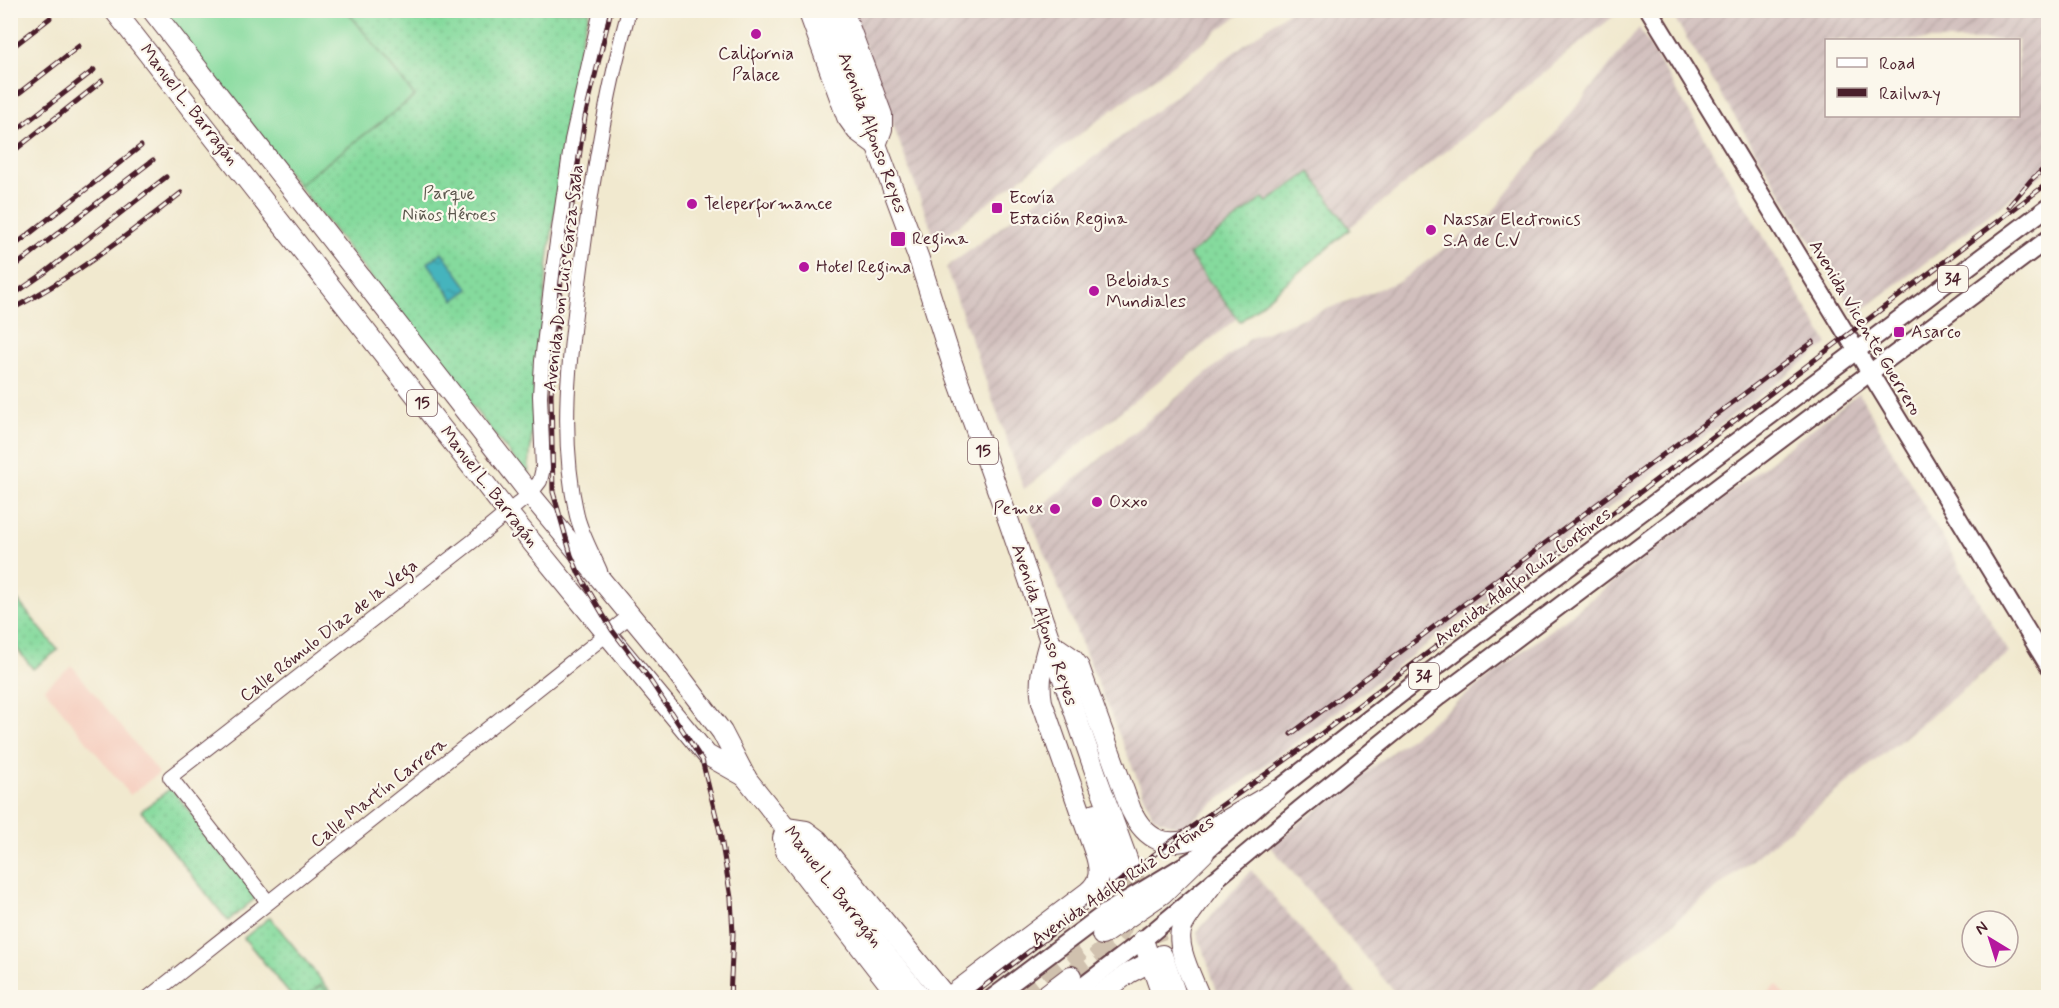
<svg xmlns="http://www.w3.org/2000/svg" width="2059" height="1008" font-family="Mynerve,sans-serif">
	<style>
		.built { fill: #f6d2c3 }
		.industrial { fill: url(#industrial-furrows); fill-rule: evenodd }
		.grass { fill: url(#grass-dots); stroke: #687c64; stroke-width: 1.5 }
		.pitch { fill: #85da9d; stroke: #687c64; stroke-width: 1.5 }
		.water { fill: url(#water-ripples); stroke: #486a74; stroke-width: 1.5 }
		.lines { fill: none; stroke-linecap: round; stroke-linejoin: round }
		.highway-tunnel { stroke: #d0c1ae; stroke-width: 20; stroke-dasharray: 20 10; stroke-linecap: butt }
		.minor-casing { stroke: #633d44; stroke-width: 16 }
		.major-casing { stroke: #633d44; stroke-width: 20 }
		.highway-casing { stroke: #633d44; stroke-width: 22 }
		.minor { stroke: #fff; stroke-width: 14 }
		.major { stroke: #fff; stroke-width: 16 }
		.highway { stroke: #fff; stroke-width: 20 }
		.rail-casing { stroke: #4a1f2b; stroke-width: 5 }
		.rail { stroke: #fbf7ec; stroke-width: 3; stroke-dasharray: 9; stroke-linecap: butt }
		.poi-dot { fill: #b5179e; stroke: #fbf7ec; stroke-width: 2 }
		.labels { text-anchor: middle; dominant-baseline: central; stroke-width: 4.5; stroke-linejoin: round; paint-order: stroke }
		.shield { fill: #fbf7ec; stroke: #7f6065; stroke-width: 1.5 }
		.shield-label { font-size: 16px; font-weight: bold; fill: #4a1f2b }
		.poi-label { font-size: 18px; fill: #4a1f2b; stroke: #fbf7ec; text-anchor: start }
		.street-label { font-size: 18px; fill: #4a1f2b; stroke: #fbf7ec }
		.park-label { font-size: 18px; fill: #5c574d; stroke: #fbf7ec }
	</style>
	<defs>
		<pattern id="industrial-furrows" width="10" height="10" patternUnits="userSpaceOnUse" patternTransform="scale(1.5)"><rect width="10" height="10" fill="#d1bfbd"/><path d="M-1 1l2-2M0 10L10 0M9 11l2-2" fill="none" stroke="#b5a4a3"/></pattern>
		<pattern id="grass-dots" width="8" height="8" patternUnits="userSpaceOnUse" patternTransform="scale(1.5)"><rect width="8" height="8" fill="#85da9d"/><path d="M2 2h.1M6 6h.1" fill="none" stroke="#74bb87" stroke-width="1.8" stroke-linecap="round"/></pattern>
		<pattern id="water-ripples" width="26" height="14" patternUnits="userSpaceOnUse" patternTransform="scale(1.5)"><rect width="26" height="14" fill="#45b4bd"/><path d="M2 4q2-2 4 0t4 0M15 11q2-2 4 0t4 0" fill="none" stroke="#3c929a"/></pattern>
	</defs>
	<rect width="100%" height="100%" fill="#fbf7ec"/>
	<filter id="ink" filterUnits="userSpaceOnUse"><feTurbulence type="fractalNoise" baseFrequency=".0167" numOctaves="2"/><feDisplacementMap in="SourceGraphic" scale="12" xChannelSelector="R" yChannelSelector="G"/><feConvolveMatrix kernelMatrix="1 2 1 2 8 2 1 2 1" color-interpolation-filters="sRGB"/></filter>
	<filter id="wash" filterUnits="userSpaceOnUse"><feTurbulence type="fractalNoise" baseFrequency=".008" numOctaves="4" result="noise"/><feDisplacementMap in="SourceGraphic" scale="24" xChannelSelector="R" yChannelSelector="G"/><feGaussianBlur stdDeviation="1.35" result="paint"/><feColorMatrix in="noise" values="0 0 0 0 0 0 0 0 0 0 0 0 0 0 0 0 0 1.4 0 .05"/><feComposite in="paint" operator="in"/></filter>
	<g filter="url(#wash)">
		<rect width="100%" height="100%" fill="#f1e9cf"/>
		<g class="built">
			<path d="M72 666 159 773 130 795 44 688Z"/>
			<path d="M1777 985 1787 997H1762Z"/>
		</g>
		<g class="industrial">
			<path d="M851 10 1244 11 936 242Z"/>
			<path d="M1289 11H1620L1024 489 946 268Z"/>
			<path d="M1670 11H2048V170L1856 315ZM2018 40V116H1826V40Z"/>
			<path d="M1639 28 1828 344 1181 828 1153 817 1029 516 1251 338 1400 281 1491 214Z"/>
			<path d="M1859 393 2009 653 1581 997H1399L1270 846Z"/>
			<path d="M1251 870 1359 997H1219L1197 932Z"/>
		</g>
		<g class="grass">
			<path d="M347 11H590L582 36 570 109 548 260 528 477 298 185 415 96Z"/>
			<path d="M1310 172 1350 229 1240 322 1189 255 1263 198 1267 202Z"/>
			<path d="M10 591 58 650 33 669 11 641Z"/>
			<path d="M171 788 258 896 228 921 141 811Z"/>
			<path d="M270 917 335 997H292L244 938Z"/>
		</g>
		<g class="pitch">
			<path d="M159 11H347L415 96 298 185Z"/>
			<path d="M321 985 331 997H306Z"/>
		</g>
		<path class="water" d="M442 252 469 289 454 300 428 263Z"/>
	</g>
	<g filter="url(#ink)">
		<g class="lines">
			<g class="highway-tunnel">
				<path d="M1130 867 1162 955"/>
				<path d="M1071 976C1090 961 1125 941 1125 914 1126 901 1120 888 1117 876"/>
				<path d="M1022 998 1081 951"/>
			</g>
			<defs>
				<g id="minor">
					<path d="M600 571C592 553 582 535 577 516 559 436 569 355 580 275 591 186 605 97 629 10"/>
					<path d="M268 902 170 777 473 541 530 494 540 481 543 468 540 396 542 361 554 263 572 140 601 10"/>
					<path d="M148 998 631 615"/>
				</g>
				<g id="major">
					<path d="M1649 10 2048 665"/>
					<path d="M992 998 1105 913 1204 853 1276 791 1424 676 2048 207"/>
					<path d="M1067 998 1143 940 1300 809 1441 695 2048 239"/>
				</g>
				<g id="highway">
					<path d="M114 10 508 513 607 634 707 755 746 777"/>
					<path d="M152 10 530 494 669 662 722 732 746 778 921 998"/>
					<path d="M808 10 847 117 857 131 876 145 882 129V115L843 10"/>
					<path d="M826 10 919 259 953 366 1009 522 1098 780 1130 867"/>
					<path d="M1049 642 1072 658 1079 667 1131 810C1146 841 1166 849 1198 837L1276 791"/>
					<path d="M1096 813 1117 876"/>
					<path d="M1102 935 1162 894 1204 853"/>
					<path d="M1143 940 1163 998"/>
					<path d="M1162 955 1177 998"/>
					<path d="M900 998 786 851 783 838 786 828 806 831 818 840 947 998"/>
					<path d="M948 998 1088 892C1101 881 1100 871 1096 856L1042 702C1038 680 1043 663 1049 642"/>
					<path d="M1042 998 1071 976"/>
					<path d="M1095 998 1129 973 1150 962"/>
					<path d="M1200 998C1193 979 1173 944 1183 925 1191 910 1204 896 1214 882"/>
				</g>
			</defs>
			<use href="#minor" class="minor-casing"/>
			<use href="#major" class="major-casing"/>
			<use href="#highway" class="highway-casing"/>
			<use href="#minor" class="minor"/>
			<use href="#major" class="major"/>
			<use href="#highway" class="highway"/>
			<defs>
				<g id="rail">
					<path d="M611 10 585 117 561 280 551 394 553 492 571 555 579 574 612 630 648 677 702 760 720 832 731 898 733 934 730 998"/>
					<path d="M10 49 50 18"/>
					<path d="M10 100 79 46"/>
					<path d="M10 135 94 70"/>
					<path d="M10 154 102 81"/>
					<path d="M2009 206 2031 180 2048 165"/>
					<path d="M10 249 141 146"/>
					<path d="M10 270 153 160"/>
					<path d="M10 297 43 274 166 177"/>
					<path d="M10 310C74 277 125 237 181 193"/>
					<path d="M1291 734 1813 342"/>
					<path d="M969 998 1169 843 1301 749 2048 183"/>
				</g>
			</defs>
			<use href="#rail" class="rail-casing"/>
			<use href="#rail" class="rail"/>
		</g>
	</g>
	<g class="poi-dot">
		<circle cx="756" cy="34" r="6"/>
		<circle cx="692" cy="204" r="6"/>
		<rect x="991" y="202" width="12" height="12" rx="3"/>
		<circle cx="1431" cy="230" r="6"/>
		<rect x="890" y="231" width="16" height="16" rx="3"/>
		<circle cx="804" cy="267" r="6"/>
		<circle cx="1094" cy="291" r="6"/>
		<rect x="1893" y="326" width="12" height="12" rx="3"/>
		<circle cx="1097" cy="502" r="6"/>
		<circle cx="1055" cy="509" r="6"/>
	</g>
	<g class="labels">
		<g class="shield">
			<rect x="1938" y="266" width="30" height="26" rx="4.5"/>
			<rect x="407" y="390" width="30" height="26" rx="4.5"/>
			<rect x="968" y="438" width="30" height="26" rx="4.5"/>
			<rect x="1409" y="663" width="30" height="26" rx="4.5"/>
		</g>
		<g class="shield-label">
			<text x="1953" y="279">34</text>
			<text x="422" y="403">15</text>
			<text x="983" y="451">15</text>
			<text x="1424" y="676">34</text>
		</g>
		<g class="poi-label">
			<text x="756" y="54" text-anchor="middle">California<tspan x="756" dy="21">Palace</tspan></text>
			<text x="1009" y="198">Ecovía<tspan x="1009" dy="21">Estación Regina</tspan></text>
			<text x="704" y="204">Teleperformance</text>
			<text x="1443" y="220">Nassar Electronics<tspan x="1443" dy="21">S.A de C.V</tspan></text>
			<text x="912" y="239">Regina</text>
			<text x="816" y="267">Hotel Regina</text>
			<text x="1106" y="281">Bebidas<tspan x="1106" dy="21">Mundiales</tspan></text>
			<text x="1911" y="332">Asarco</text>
			<text x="1109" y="502">Oxxo</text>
			<text x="1043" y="509" text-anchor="end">Pemex</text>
		</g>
		<g class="street-label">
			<text transform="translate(189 105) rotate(52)">Manuel L. Barragán</text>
			<text transform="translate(872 133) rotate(70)">Avenida Alfonso Reyes</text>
			<text transform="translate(564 278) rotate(-83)">Avenida Don Luis Garza Sada</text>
			<text transform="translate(1865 328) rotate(59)">Avenida Vicente Guerrero</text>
			<text transform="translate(489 487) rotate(52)">Manuel L. Barragán</text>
			<text transform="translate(1523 577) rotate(-37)">Avenida Adolfo Ruíz Cortines</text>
			<text transform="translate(1044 625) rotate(71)">Avenida Alfonso Reyes</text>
			<text transform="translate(329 631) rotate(-38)">Calle Rómulo Díaz de la Vega</text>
			<text transform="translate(379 793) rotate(-38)">Calle Martín Carrera</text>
			<text transform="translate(1123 881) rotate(-34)">Avenida Adolfo Ruíz Cortines</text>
			<text transform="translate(833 887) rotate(52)">Manuel L. Barragán</text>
		</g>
		<g class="park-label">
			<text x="449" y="194">Parque<tspan x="449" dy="21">Niños Héroes</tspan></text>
		</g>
	</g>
	<rect width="2059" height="1008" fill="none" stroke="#fbf7ec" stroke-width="36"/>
	<rect x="1825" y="39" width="195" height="78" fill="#fbf7ec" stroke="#b4a19f" stroke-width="1.5"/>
	<rect x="1837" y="58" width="30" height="9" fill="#ffffff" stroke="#b4a19f" stroke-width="1.5"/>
	<text x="1879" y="69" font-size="18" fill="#4a1f2b">Road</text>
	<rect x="1837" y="88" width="30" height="9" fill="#4a1f2b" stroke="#b4a19f" stroke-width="1.5"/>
	<text x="1879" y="99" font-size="18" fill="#4a1f2b">Railway</text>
	<g transform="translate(1990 939) rotate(322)"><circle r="28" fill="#fbf7ec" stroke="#b4a19f" stroke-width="1.5"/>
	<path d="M0-4.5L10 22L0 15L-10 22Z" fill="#b5179e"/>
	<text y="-9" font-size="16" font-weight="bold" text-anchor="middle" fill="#4a1f2b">N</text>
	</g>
</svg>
